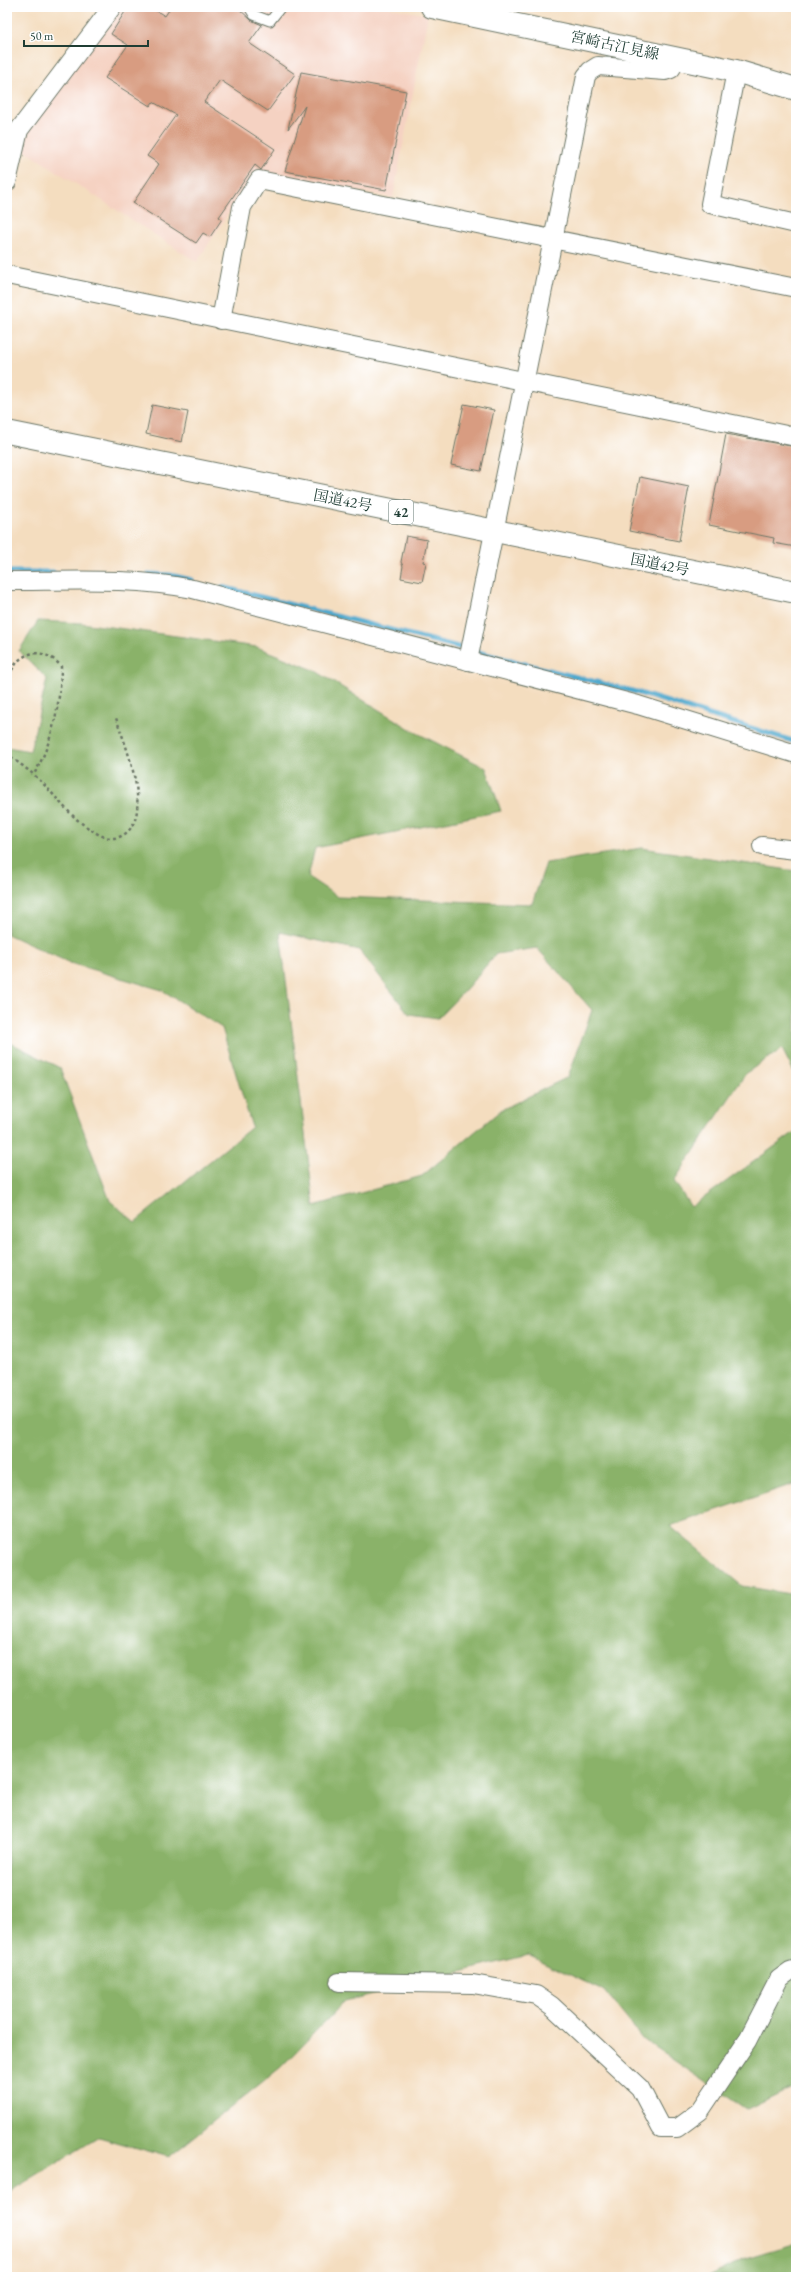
<svg xmlns="http://www.w3.org/2000/svg" width="803" height="2284" font-family="'EB Garamond','Noto Serif JP',serif">
	<style>
		.built { fill: #f5d2c2 }
		.forest { fill: #8ab269; stroke: #54784e; fill-rule: evenodd }
		.lines { fill: none; stroke-linecap: round; stroke-linejoin: round }
		.stream { stroke: #50a9cd; stroke-width: 5 }
		.building { fill: #d89c81 }
		.lane-casing { stroke: #6a7565; stroke-width: 11 }
		.street-casing { stroke: #6a7565; stroke-width: 20 }
		.secondary-casing { stroke: #6a7565; stroke-width: 24 }
		.highway-casing { stroke: #6a7565; stroke-width: 24 }
		.path { stroke: #6a7565; stroke-width: 2.5; stroke-dasharray: 3 3; stroke-linecap: butt }
		.lane { stroke: #fff; stroke-width: 9 }
		.street { stroke: #fff; stroke-width: 18 }
		.secondary { stroke: #fff; stroke-width: 22 }
		.highway { stroke: #fff; stroke-width: 22 }
		.labels { text-anchor: middle; dominant-baseline: central; stroke-width: 4; stroke-linejoin: round; paint-order: stroke }
		.shield { fill: #fff; stroke: #627771; stroke-width: 1 }
		.shield-label { font-size: 14px; font-weight: bold; fill: #1f3d34 }
		.street-label { font-size: 15px; fill: #1f3d34; stroke: #fff }
	</style>
	<rect width="100%" height="100%" fill="#fff"/>
	<filter id="ink" filterUnits="userSpaceOnUse"><feTurbulence type="fractalNoise" baseFrequency=".025" numOctaves="2"/><feDisplacementMap in="SourceGraphic" scale="8" xChannelSelector="R" yChannelSelector="G"/><feConvolveMatrix kernelMatrix="1 2 1 2 8 2 1 2 1" color-interpolation-filters="sRGB"/></filter>
	<filter id="wash" filterUnits="userSpaceOnUse"><feTurbulence type="fractalNoise" baseFrequency=".012" numOctaves="4" result="noise"/><feDisplacementMap in="SourceGraphic" scale="16" xChannelSelector="R" yChannelSelector="G"/><feGaussianBlur stdDeviation="0.9" result="paint"/><feColorMatrix in="noise" values="0 0 0 0 0 0 0 0 0 0 0 0 0 0 0 0 0 1.4 0 .05"/><feComposite in="paint" operator="in"/></filter>
	<g filter="url(#wash)">
		<rect width="100%" height="100%" fill="#f4ddbf"/>
		<path class="built" d="M118 7H387L428 15 393 198 256 171 197 262 19 147 22 132Z"/>
		<g class="forest">
			<path d="M38 621 81 623 257 647 314 670 415 732 486 768 501 811 315 848 308 877 338 897 532 904 546 863 642 848 796 871V1076L782 1049 746 1073 674 1181 691 1207 796 1131V1483L670 1526 742 1586 796 1595V2086L747 2110 644 2040 604 1991 528 1955 345 2001 281 2067 169 2157 99 2137 7 2193V1041L60 1068 110 1201 135 1222 252 1127 222 1028 162 990 70 963 7 934V747L30 751 47 679 19 651ZM280 932 359 950 409 1014 438 1018 466 989 496 954 537 948 592 1010 568 1077 501 1110 422 1176 314 1206Z"/>
			<path d="M796 2244V2277H709L742 2260Z"/>
		</g>
		<g class="lines">
			<g class="stream">
				<path d="M7 572H53"/>
				<path d="M149 574 170 575 192 580"/>
				<path d="M222 587 636 692 796 742"/>
			</g>
		</g>
		<g id="blocks">
			<g class="building">
				<path d="M128 7H150L165 16 171 7H237L251 20 262 25 249 43 295 74 268 111 220 80 204 102 275 149 261 170 255 165 219 217 222 219 210 237 203 233 196 243 133 203 159 164 147 156 176 115 153 102 150 106 105 78 128 45 111 34Z"/>
				<path d="M301 72 406 91 386 190 285 171 305 106 288 129Z"/>
				<path d="M464 404 494 410 481 471 451 465Z"/>
				<path d="M152 405 188 412 182 442 146 434Z"/>
				<path d="M726 434 796 447V547L773 543 774 538 709 525Z"/>
				<path d="M640 477 689 487 679 541 629 531Z"/>
				<path d="M406 536 427 540 423 562 426 563 422 582 401 578 403 566 401 562Z"/>
			</g>
		</g>
	</g>
	<g filter="url(#ink)">
		<use href="#blocks" fill-opacity="0" stroke="#6a7565" stroke-width="1"/>
		<g class="lines">
			<defs>
				<path id="lane" d="M249 7 254 15 270 21 281 7"/>
				<g id="street">
					<path d="M736 71 710 204 796 224"/>
					<path d="M7 182 19 130 112 7"/>
					<path d="M7 275 796 437"/>
					<path d="M221 320 242 207 259 180 796 288"/>
					<path d="M7 581C69 581 132 577 193 589L638 705 796 754"/>
					<path d="M468 661 586 76 590 71 598 66 665 71 671 69 678 58"/>
					<path d="M762 846 796 850"/>
					<path d="M339 1982 473 1984 536 1995 552 2006 640 2088 661 2128H677L700 2111 747 2041 779 1979 790 1971 796 1969"/>
				</g>
				<path id="secondary" d="M432 7 736 71 796 89"/>
				<path id="highway" d="M7 432 796 592"/>
			</defs>
			<use href="#lane" class="lane-casing"/>
			<use href="#street" class="street-casing"/>
			<use href="#secondary" class="secondary-casing"/>
			<use href="#highway" class="highway-casing"/>
			<g class="path">
				<path d="M7 644 9 647 7 653"/>
				<path d="M7 674C12 671 14 667 17 662 32 647 49 653 61 666 61 701 52 745 34 774"/>
				<path d="M7 753C15 761 25 767 33 774 53 791 67 815 90 829 100 836 112 842 123 835 155 817 125 744 116 718"/>
			</g>
			<use href="#lane" class="lane"/>
			<use href="#street" class="street"/>
			<use href="#secondary" class="secondary"/>
			<use href="#highway" class="highway"/>
		</g>
	</g>
	<g class="labels">
		<rect class="shield" x="389" y="500" width="24" height="24" rx="3"/>
		<g class="shield-label">
			<text x="401" y="512">42</text>
		</g>
		<g class="street-label">
			<text transform="translate(615 45) rotate(12)">宮崎古江見線</text>
			<text transform="translate(343 500) rotate(11)">国道42号</text>
			<text transform="translate(660 564) rotate(11)">国道42号</text>
		</g>
	</g>
	<rect width="803" height="2284" fill="none" stroke="#fff" stroke-width="24"/>
	<path d="M24 40v6h124v-6" fill="none" stroke="#1f3d34" stroke-width="2"/>
	<text x="30" y="40" font-size="12" fill="#1f3d34" stroke="#ffffff" stroke-width="3" paint-order="stroke">50 m</text>
</svg>
